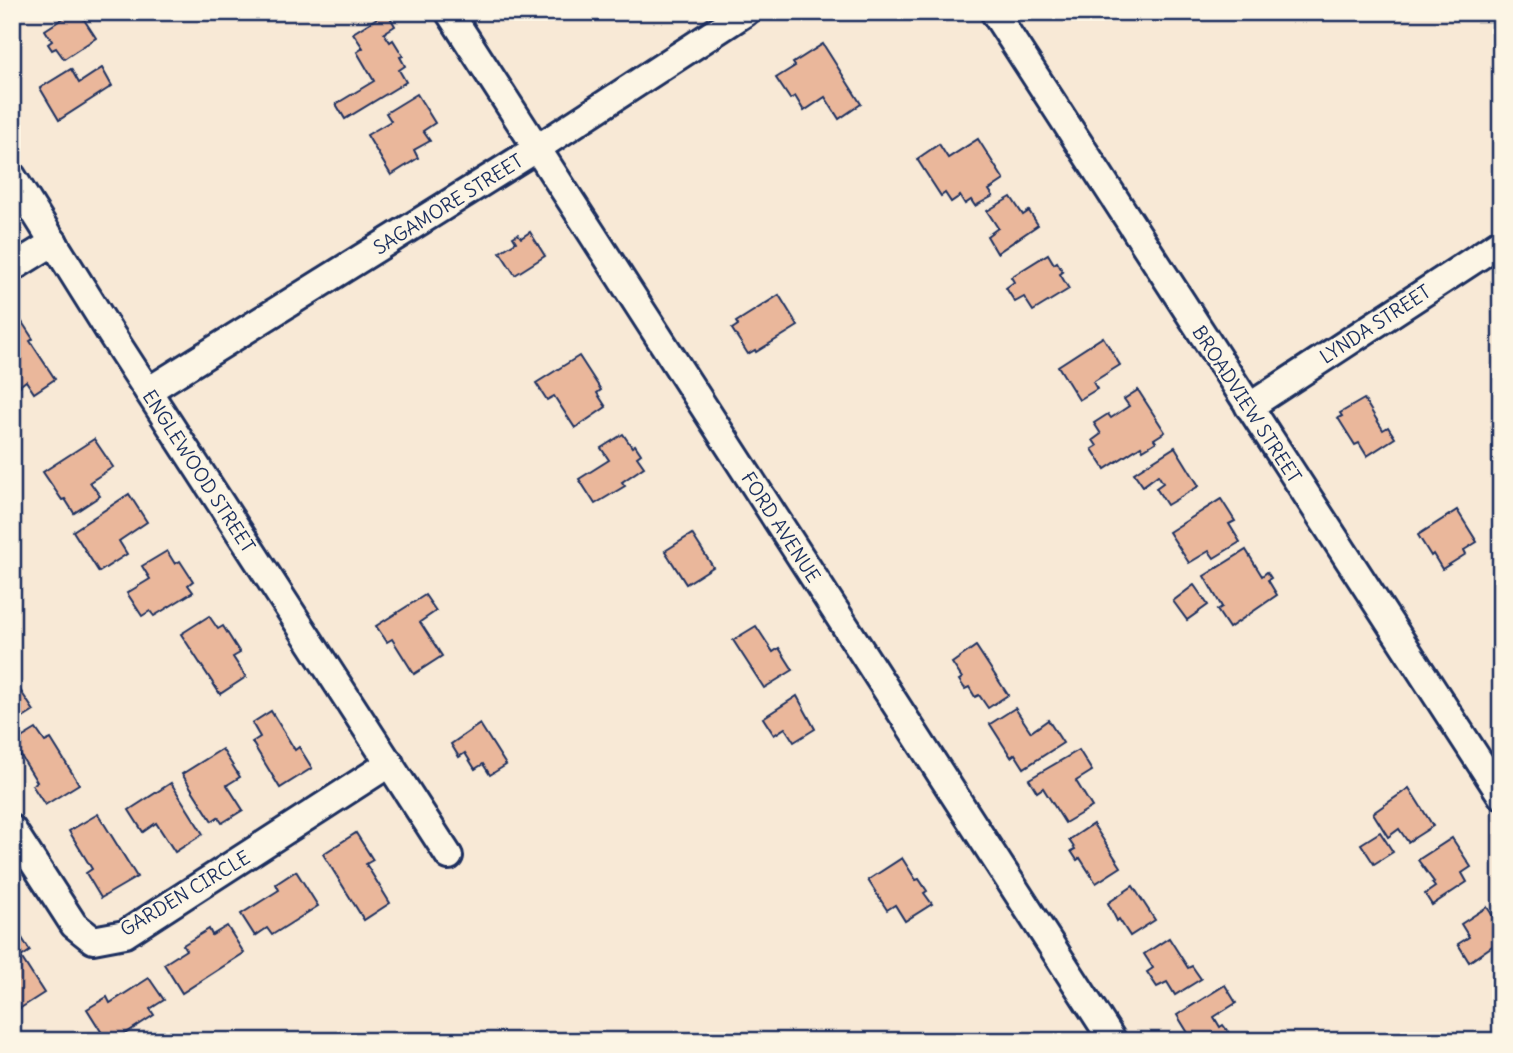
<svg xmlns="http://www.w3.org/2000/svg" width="1513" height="1053" font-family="Delius,sans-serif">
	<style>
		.building { fill: #eab79b; stroke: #1b2f5e; stroke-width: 2 }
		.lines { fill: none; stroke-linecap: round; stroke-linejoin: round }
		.street-casing { stroke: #1b2f5e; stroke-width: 32 }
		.street { stroke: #fcf5e5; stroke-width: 26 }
		.labels { text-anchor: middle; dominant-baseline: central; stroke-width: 5; stroke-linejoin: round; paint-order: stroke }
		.street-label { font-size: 19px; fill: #1b2f5e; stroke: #fcf5e5 }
	</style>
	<rect width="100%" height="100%" fill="#f8e9d6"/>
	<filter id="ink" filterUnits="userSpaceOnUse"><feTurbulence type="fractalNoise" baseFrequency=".0143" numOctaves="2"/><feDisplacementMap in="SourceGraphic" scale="14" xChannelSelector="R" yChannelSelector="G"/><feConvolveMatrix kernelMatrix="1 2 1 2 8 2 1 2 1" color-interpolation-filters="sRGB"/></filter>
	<g filter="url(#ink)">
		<g class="building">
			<path d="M73 12H79L96 38 64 59 56 48 52 50 48 44 52 41 45 30Z"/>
			<path d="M387 12 395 26 384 33 390 42 393 40 403 56 400 57 405 66 399 70 406 82 345 119 336 104 374 81 357 52 363 48 353 33Z"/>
			<path d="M823 44 861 104 839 119 825 97 804 111 795 96 790 99 776 78 795 66 793 63Z"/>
			<path d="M102 68 112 86 59 120 40 88 71 69 79 83Z"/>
			<path d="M417 94 435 123 423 131 430 141 414 150 418 158 391 175 367 135 391 121 386 113Z"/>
			<path d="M978 139 1004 180 989 190 993 196 975 206 971 200 965 204 960 196 951 202 945 193 941 196 917 159 939 144 948 158Z"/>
			<path d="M1011 197 1023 215 1029 211 1038 225 997 253 987 236 998 228 987 211Z"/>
			<path d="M530 232 545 256 515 275 500 252 516 242 513 237 518 234 521 238Z"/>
			<path d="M1048 254 1054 264 1057 262 1063 272 1060 274 1069 289 1033 311 1024 297 1015 302 1006 288 1014 282 1011 277Z"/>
			<path d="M779 295 798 326 756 352 755 350 748 354 732 329 738 325 736 322Z"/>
			<path d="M20 319 33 339 30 341 55 379 34 393 26 381 18 387 12 378V324Z"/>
			<path d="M1103 337 1120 365 1093 382 1097 389 1079 400 1058 366Z"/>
			<path d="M579 356 601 390 597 393 606 407 575 428 554 396 547 400 536 383Z"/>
			<path d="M1138 390 1165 432 1154 439 1156 442 1143 450 1141 446 1105 469 1092 449 1097 446 1093 440 1101 434 1094 423 1108 414 1111 418 1129 406 1124 399Z"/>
			<path d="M1364 399 1383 430 1388 427 1395 438 1367 456 1359 443 1355 445 1338 418 1342 416 1340 413Z"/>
			<path d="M623 434 632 447 635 445 641 454 637 457 644 467 622 482 625 486 595 504 579 479 609 460 601 448Z"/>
			<path d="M94 439 113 467 90 482 100 496 74 513 65 499 62 500 43 472Z"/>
			<path d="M1175 447 1199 486 1167 505 1156 488 1163 483 1158 475 1143 486 1134 473Z"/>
			<path d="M129 494 147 522 119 541 127 554 99 572 73 531Z"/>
			<path d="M1221 499 1235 521 1229 524 1240 542 1214 558 1209 551 1189 563 1169 532Z"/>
			<path d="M1457 510 1477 542 1464 550 1466 554 1442 569 1433 554 1431 556 1418 535Z"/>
			<path d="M692 534 713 567 686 584 665 551Z"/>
			<path d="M1246 550 1262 576 1267 572 1271 578 1268 580 1277 595 1229 628 1217 610 1222 607 1204 576Z"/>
			<path d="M167 551 175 564 180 561 193 581 188 585 193 592 154 616 150 611 142 616 127 593 150 579 142 566Z"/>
			<path d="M1194 585 1208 605 1187 620 1173 601Z"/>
			<path d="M425 595 436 611 420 622 442 656 414 674 392 639 387 642 376 626Z"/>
			<path d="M209 616 218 629 223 626 240 653 233 657 246 677 220 694 181 634Z"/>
			<path d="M756 626 773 652 779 648 793 670 764 688 733 640Z"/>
			<path d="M976 646 1008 695 988 708 979 695 975 697 969 687 965 689 959 680 962 678 952 663Z"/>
			<path d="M12 678 34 711 12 725Z"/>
			<path d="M797 696 815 729 794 742 785 728 774 735 763 718Z"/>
			<path d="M1015 708 1031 732 1048 720 1063 743 1024 768 1015 754 1011 757 990 724Z"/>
			<path d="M271 711 295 750 299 747 312 768 280 788 252 742 260 737 252 723Z"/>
			<path d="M480 724 506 765 490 775 483 764 475 769 465 753 459 757 451 744Z"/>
			<path d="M36 729 45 742 51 739 79 784 45 805 32 785 37 782 13 743Z"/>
			<path d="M222 749 240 777 227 785 243 810 222 823 218 817 212 821 182 774Z"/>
			<path d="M1079 750 1092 771 1076 781 1092 807 1065 823 1043 788 1037 792 1029 779Z"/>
			<path d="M171 783 203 834 175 852 156 823 143 832 129 810Z"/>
			<path d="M1409 788 1433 826 1408 842 1399 829 1388 837 1373 813Z"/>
			<path d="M98 814 137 877 101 898 86 873 92 869 69 831Z"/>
			<path d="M1093 824 1121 867 1096 883 1080 858 1077 860 1071 851 1075 849 1069 840Z"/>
			<path d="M1380 832 1393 852 1374 864 1361 844Z"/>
			<path d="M356 833 373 860 366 864 390 903 364 920 323 854Z"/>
			<path d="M1452 838 1471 867 1462 873 1467 882 1432 905 1425 894 1435 887 1432 883 1434 882 1418 860Z"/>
			<path d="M902 858 916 880 919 879 927 891 924 893 932 904 905 921 895 905 887 910 868 880Z"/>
			<path d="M296 871 318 906 272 935 267 928 255 936 241 914 279 890 276 884Z"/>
			<path d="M1133 886 1155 920 1130 936 1119 919 1117 921 1108 903Z"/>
			<path d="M1487 907 1501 928V940L1469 962 1458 944 1469 937 1461 924Z"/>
			<path d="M12 922 30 951 21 957 44 993 16 1011 12 1005Z"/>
			<path d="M227 926 244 953 182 993 164 964 186 950 183 945 209 929 212 935Z"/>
			<path d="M1169 938 1188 968 1192 966 1201 979 1175 995 1167 982 1157 987 1147 972 1153 968 1144 954Z"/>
			<path d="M149 978 164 1000 150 1009 154 1015 114 1041H107L87 1009 107 997 110 1003Z"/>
			<path d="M1225 985 1236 1003 1214 1017 1220 1027 1223 1025 1229 1033 1226 1036 1227 1038 1222 1041H1193L1177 1015Z"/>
		</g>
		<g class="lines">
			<defs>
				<g id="street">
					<path d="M449 12 1113 1041"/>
					<path d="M994 12 1501 795"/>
					<path d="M12 176 111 334 449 856"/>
					<path d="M12 268 54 242"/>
					<path d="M148 391 536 149 746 12"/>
					<path d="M1249 407 1501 242"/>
					<path d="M12 829 74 925 93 940 125 934 390 763"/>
				</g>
			</defs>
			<use href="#street" class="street-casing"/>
			<use href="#street" class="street"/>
		</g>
	</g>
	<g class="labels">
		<g class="street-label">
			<text transform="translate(448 204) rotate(-32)">SAGAMORE STREET</text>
			<text transform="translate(1375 324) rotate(-33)">LYNDA STREET</text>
			<text transform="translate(1247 404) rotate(57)">BROADVIEW STREET</text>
			<text transform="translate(199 471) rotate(57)">ENGLEWOOD STREET</text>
			<text transform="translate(781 527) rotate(57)">FORD AVENUE</text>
			<text transform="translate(185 893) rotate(-31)">GARDEN CIRCLE</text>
		</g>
	</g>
	<rect width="1513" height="1053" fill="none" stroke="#fcf5e5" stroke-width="42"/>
	<rect x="21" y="21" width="1471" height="1011" fill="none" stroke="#1b2f5e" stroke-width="2.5" filter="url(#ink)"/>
</svg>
